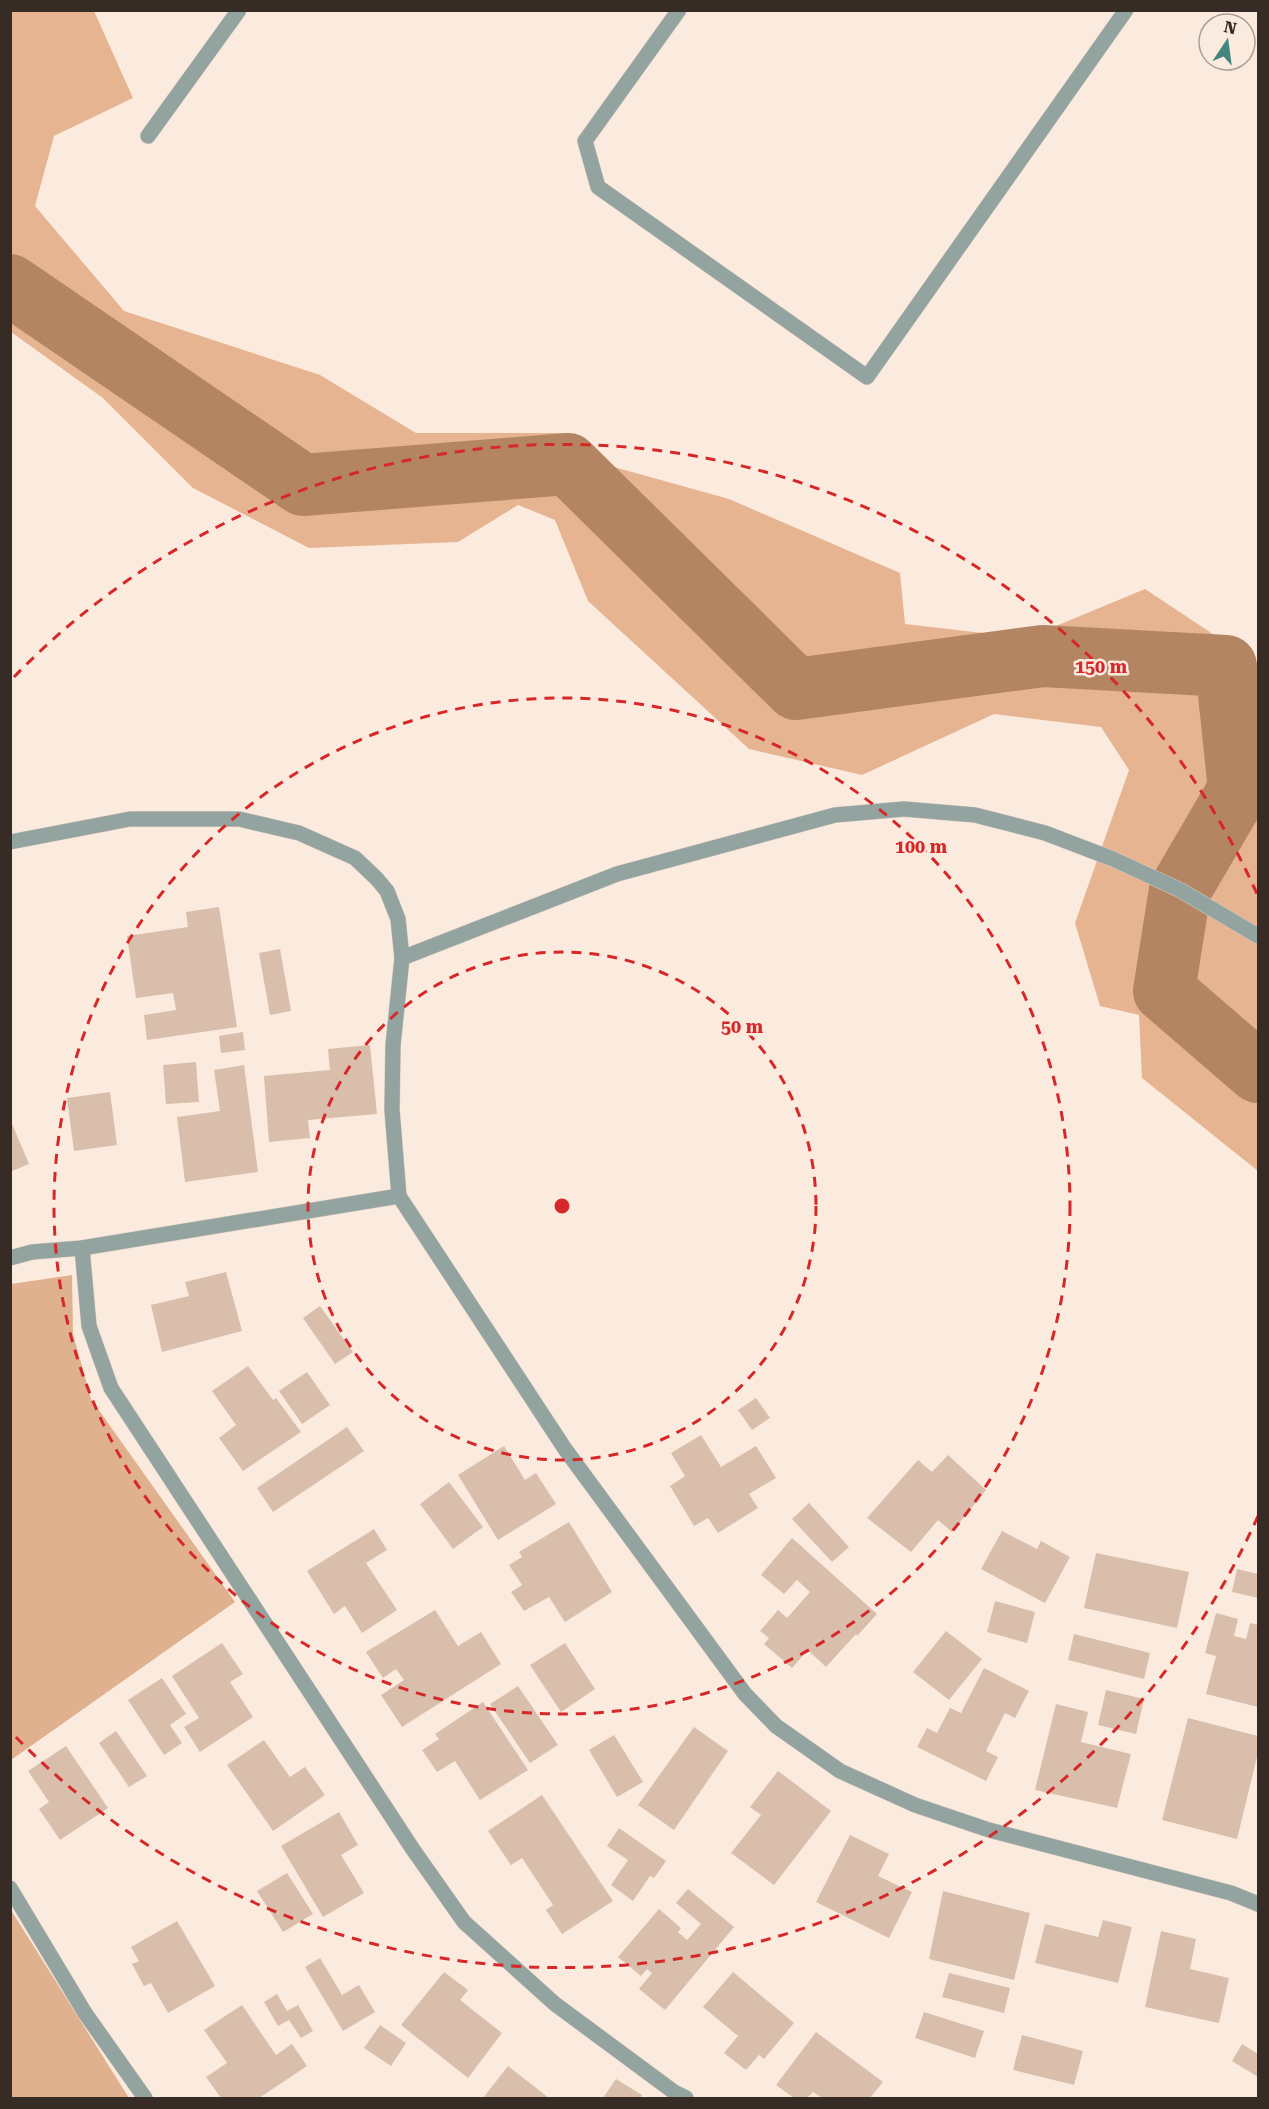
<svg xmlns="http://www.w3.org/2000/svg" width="1269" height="2109" font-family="'Roboto Serif',serif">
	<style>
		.green { fill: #e0b18f }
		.forest { fill: #e6b490 }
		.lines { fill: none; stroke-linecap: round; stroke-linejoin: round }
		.river { stroke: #b48563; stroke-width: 62 }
		.building { fill: #d9beac }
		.minor-casing { stroke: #d8c9be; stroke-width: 16 }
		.minor { stroke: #93a3a0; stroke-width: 15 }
		.ring { fill: none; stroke: #d62828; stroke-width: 3; stroke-dasharray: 10 8 }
		.centre { fill: #d62828; stroke: #fbebdf; stroke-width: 3 }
		.ring-label { font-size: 18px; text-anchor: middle; font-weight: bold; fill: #d62828; stroke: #fbebdf; stroke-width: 5; stroke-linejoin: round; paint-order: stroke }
	</style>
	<rect width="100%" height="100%" fill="#fbebdf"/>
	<g class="green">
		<path d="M72 1275 73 1334 91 1399 235 1602 11 1760V1284Z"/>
		<path d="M10 1910H11L129 2098H11Z"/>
	</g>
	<path class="forest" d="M11 11H94L133 98 54 136 35 206 124 311 320 375 416 433H564L607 465 729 499 900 573 905 624 1027 638 1145 589 1258 664V1171L1142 1078 1139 1015 1100 1006 1075 923 1129 770 1101 727 994 714 862 775 749 749 588 601 555 520 518 505 458 542 309 548 193 488 103 398 11 332Z"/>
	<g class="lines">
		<path class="river" d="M10 285 303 485 568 464 796 689 1043 656 1226 666 1239 789 1180 890 1164 991 1258 1072"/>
	</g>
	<g class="building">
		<path d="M219 907 237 1027 147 1040 144 1015 176 1010 173 993 136 998 127 936 188 927 186 912Z"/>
		<path d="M280 949 291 1011 270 1015 259 953Z"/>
		<path d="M243 1032 245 1050 221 1053 219 1036Z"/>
		<path d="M370 1045 377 1114 308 1120 310 1138 269 1142 264 1076 330 1070 328 1049Z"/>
		<path d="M196 1062 199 1102 166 1104 163 1065Z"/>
		<path d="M244 1065 258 1172 185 1182 177 1117 220 1111 214 1070Z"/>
		<path d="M110 1092 117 1145 74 1151 67 1098Z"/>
		<path d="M10 1119 29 1164 10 1172Z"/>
		<path d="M226 1272 242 1331 162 1352 151 1305 189 1296 185 1282Z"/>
		<path d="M320 1306 353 1352 335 1364 303 1318Z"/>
		<path d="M248 1366 273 1400 276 1398 301 1432 243 1471 219 1438 236 1425 212 1391Z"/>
		<path d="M307 1372 330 1405 302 1424 279 1391Z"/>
		<path d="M756 1398 770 1418 752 1430 738 1410Z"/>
		<path d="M347 1427 364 1451 273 1512 257 1488Z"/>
		<path d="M701 1435 721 1467 756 1446 776 1478 749 1494 758 1508 718 1533 708 1518 694 1526 670 1486 685 1476 671 1453Z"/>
		<path d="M504 1446 525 1480 536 1473 556 1504 498 1540 458 1475Z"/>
		<path d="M948 1455 986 1490 952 1532 938 1520 911 1552 867 1518 918 1460 932 1472Z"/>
		<path d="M449 1482 483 1527 453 1549 420 1504Z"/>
		<path d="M809 1503 849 1547 832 1562 792 1519Z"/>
		<path d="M569 1522 612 1592 565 1622 549 1597 524 1611 511 1592 522 1585 509 1565 522 1557 519 1552Z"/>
		<path d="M374 1529 387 1550 366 1563 397 1610 362 1633 345 1606 334 1614 307 1571Z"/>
		<path d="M1002 1531 1037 1549 1041 1541 1070 1557 1045 1603 981 1569Z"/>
		<path d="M792 1538 877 1614 857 1636 856 1634 826 1667 808 1650 792 1668 764 1644 769 1638 760 1631 778 1610 787 1618 810 1592 797 1580 784 1594 761 1575Z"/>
		<path d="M1096 1553 1189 1572 1177 1628 1084 1608Z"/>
		<path d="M1237 1569 1258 1574V1598L1232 1592Z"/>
		<path d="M995 1601 1035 1612 1027 1643 987 1632Z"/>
		<path d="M435 1610 458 1646 481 1632 501 1664 402 1727 381 1695 404 1680 396 1669 383 1678 366 1652Z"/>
		<path d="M1216 1613 1238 1619 1234 1636 1246 1639 1250 1623 1258 1625V1707L1206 1694 1216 1656 1205 1653Z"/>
		<path d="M946 1631 982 1659 949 1700 913 1672Z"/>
		<path d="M1074 1634 1150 1653 1144 1679 1068 1660Z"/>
		<path d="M222 1643 243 1674 230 1682 253 1717 200 1752 184 1727 199 1718 172 1676Z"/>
		<path d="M565 1643 595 1689 561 1712 530 1665Z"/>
		<path d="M984 1668 1029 1691 1015 1718 1005 1713 986 1751 998 1757 986 1781 917 1747 927 1728 937 1733 950 1708 961 1713Z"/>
		<path d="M162 1678 186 1714 170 1725 182 1743 164 1755 128 1700Z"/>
		<path d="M518 1686 558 1745 530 1763 490 1704Z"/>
		<path d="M1106 1690 1144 1699 1136 1734 1098 1725Z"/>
		<path d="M483 1702 528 1770 480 1800 455 1761 437 1772 422 1750 439 1739 435 1734Z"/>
		<path d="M1056 1704 1088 1712 1081 1742 1131 1754 1117 1808 1035 1790Z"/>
		<path d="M1188 1718 1258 1736V1753L1237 1839 1162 1820Z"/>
		<path d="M694 1727 728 1751 674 1830 638 1805Z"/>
		<path d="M116 1731 147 1776 129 1787 99 1743Z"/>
		<path d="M614 1735 643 1782 617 1797 589 1750Z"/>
		<path d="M264 1740 290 1777 305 1767 325 1795 273 1831 227 1765Z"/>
		<path d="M66 1746 108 1808 60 1840 39 1809 49 1802 28 1771Z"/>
		<path d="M778 1771 831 1811 774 1885 731 1853 761 1815 750 1807Z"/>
		<path d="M542 1795 613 1901 562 1934 546 1910 553 1905 522 1858 511 1865 488 1831Z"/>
		<path d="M339 1812 358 1845 341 1855 364 1893 323 1917 281 1846Z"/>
		<path d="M619 1828 666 1861 654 1878 650 1876 633 1901 611 1885 628 1860 607 1846Z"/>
		<path d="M850 1835 889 1854 878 1876 912 1892 889 1938 816 1902Z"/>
		<path d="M287 1873 313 1914 283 1932 257 1891Z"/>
		<path d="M688 1889 734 1927 665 2010 639 1989 652 1973 647 1969 641 1976 618 1957 659 1909 681 1928 678 1932 687 1940 701 1924 676 1903Z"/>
		<path d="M943 1891 1030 1913 1014 1980 929 1959Z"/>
		<path d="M1103 1920 1132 1927 1118 1983 1035 1963 1045 1924 1098 1937Z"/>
		<path d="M177 1921 215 1986 168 2013 151 1983 144 1986 132 1964 139 1961 131 1947Z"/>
		<path d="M1161 1931 1196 1939 1190 1969 1229 1978 1219 2023 1145 2007Z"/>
		<path d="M320 1958 342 1995 359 1985 375 2012 343 2031 305 1967Z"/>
		<path d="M444 1972 468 1990 460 2000 502 2033 468 2078 401 2025Z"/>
		<path d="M733 1972 794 2023 764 2059 759 2055 746 2070 724 2053 738 2036 703 2007Z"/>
		<path d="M949 1973 1010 1988 1004 2013 942 1997Z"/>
		<path d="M277 1994 287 2011 298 2005 313 2031 301 2038 289 2020 278 2026 264 2002Z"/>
		<path d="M242 2005 276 2055 292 2044 307 2066 259 2098H221L206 2077 227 2063 204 2030Z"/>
		<path d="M924 2012 984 2031 975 2058 915 2038Z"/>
		<path d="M380 2025 406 2043 391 2066 364 2048Z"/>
		<path d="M816 2032 883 2082 870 2098H822L813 2092 807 2098H794L776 2085Z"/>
		<path d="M1022 2035 1083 2051 1074 2085 1013 2070Z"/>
		<path d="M1242 2044 1258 2054V2077L1232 2061Z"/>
		<path d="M508 2066 549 2098H483Z"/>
		<path d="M616 2079 642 2095 640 2098H603Z"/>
	</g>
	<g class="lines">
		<defs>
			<g id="minor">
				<path d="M679 10 585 141 598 187 867 377 1126 10"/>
				<path d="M148 136 239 10"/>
				<path d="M10 842 130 819H239L299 833 355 858 377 879 387 891 398 919 402 958 393 1045 392 1110 399 1196 82 1248 32 1252 10 1258"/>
				<path d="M402 958 617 874 835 815 904 809 975 815 1045 833 1113 859 1180 890 1258 936"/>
				<path d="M399 1196 565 1449 745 1694 776 1726 840 1771 915 1805 989 1830 1231 1893 1258 1904"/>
				<path d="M82 1248 89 1326 111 1388 412 1848 464 1922 555 2004 674 2092 686 2098"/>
				<path d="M10 1888 85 2013 145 2098"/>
			</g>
		</defs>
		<use href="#minor" class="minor-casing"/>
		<use href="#minor" class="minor"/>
	</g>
	<g class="ring">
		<circle cx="562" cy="1206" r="254"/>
		<circle cx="562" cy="1206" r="508"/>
		<path d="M1258 1516A762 762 0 0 1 14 1735M14 677A762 762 0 0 1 1258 896"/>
	</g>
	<circle cx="562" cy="1206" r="9" class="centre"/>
	<g class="ring-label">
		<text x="1101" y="673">150 m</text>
		<text x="921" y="853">100 m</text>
		<text x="742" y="1033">50 m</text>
	</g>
	<rect width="1269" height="2109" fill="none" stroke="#362c25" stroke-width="24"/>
	<g transform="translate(1227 42) rotate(13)"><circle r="28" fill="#fbebdf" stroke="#ac9f95" stroke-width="1.5"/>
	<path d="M0-4.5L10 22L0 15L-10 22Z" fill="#43877d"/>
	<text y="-9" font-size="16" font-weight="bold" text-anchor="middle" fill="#362c25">N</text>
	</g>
</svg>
